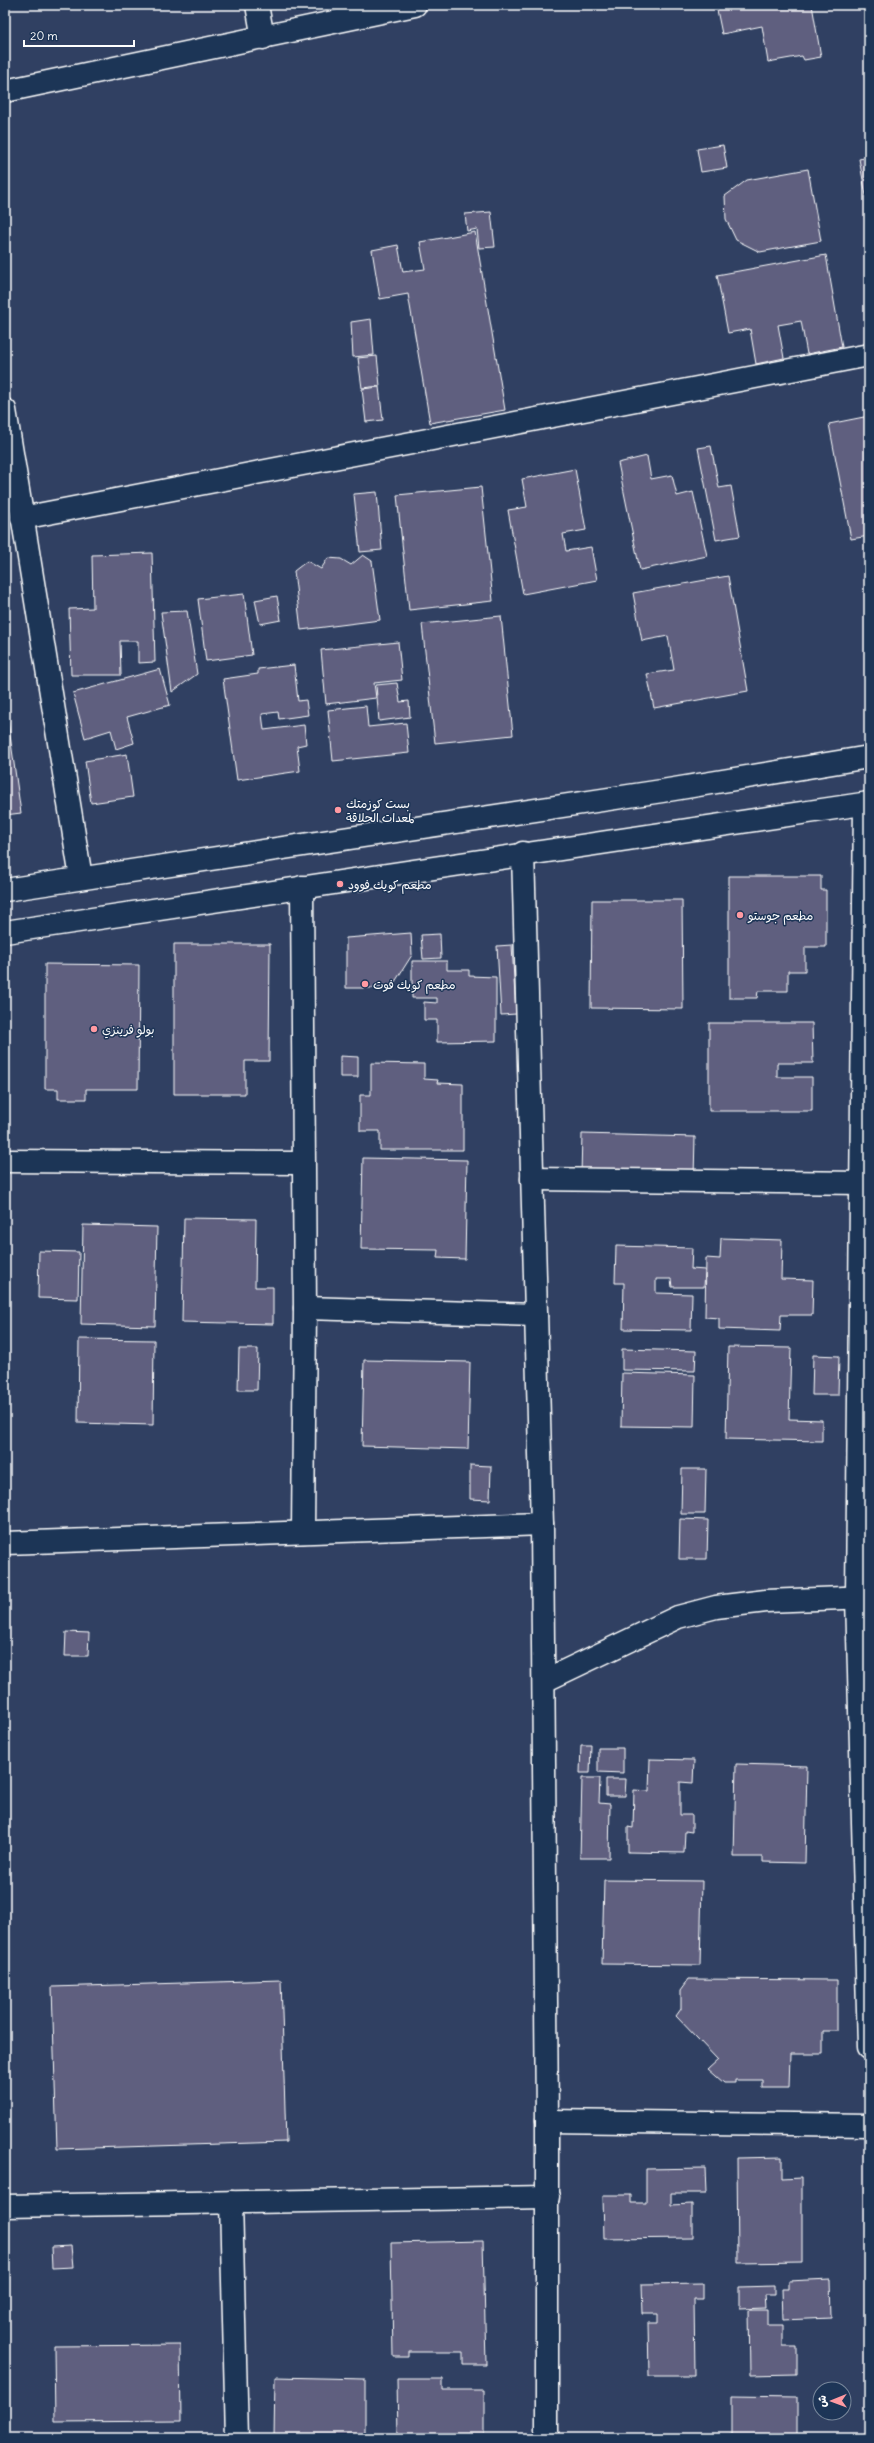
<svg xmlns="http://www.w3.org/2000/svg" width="874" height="2443" font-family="Delius,'Playpen Sans Arabic',sans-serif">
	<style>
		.building { fill: #5e5e7f; stroke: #fff }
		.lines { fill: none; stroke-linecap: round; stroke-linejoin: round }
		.minor-casing { stroke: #fff; stroke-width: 25 }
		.minor { stroke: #1d3557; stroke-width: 22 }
		.poi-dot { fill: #ff9aa2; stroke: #1d3557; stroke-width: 1.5 }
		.labels { text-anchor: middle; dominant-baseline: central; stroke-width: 3; stroke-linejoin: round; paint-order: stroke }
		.poi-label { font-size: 12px; fill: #fff; stroke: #1d3557; text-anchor: start }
	</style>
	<rect width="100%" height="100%" fill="#304062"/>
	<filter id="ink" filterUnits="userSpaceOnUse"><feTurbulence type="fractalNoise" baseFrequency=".025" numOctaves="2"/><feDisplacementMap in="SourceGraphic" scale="8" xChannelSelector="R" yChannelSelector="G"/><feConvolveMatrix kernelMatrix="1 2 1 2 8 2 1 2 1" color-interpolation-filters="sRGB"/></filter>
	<g filter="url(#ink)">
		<g class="building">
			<path d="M716 5H812L821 57 804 60 802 56 768 62 762 26 722 34Z"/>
			<path d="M723 145 727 168 701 172 697 149Z"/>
			<path d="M869 157V211L859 159Z"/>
			<path d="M808 169 821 241 760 252 736 240 726 219 725 196 747 180Z"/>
			<path d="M491 212 495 247 479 248 477 229 467 231 465 214Z"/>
			<path d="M475 232 505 410 430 423 408 294 380 299 372 250 398 245 403 272 425 269 420 242Z"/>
			<path d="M826 255 842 347 807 354 801 321 778 325 784 358 756 364 750 329 728 333 717 275Z"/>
			<path d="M371 319 374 355 353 357 351 322Z"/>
			<path d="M377 356 380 386 362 388 358 358Z"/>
			<path d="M379 387 383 420 366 422 362 389Z"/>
			<path d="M869 416V536L851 539 829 424Z"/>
			<path d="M711 446 719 488 731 486 740 536 716 540 698 448Z"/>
			<path d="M647 456 651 479 672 475 677 496 693 492 707 556 640 570 618 463Z"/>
			<path d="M575 469 586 530 563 534 566 551 591 547 597 580 523 594 508 510 527 507 522 479Z"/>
			<path d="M481 487 493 601 409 610 397 495Z"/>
			<path d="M377 492 382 550 360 552 354 494Z"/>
			<path d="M152 553 155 662 138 663V641H120L121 675H71L69 609 93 608 92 555Z"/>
			<path d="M363 555 372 561 380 620 301 630 294 571 307 561 321 569 328 558 341 559 351 565Z"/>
			<path d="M728 576 748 691 654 708 647 674 674 670 668 636 642 641 633 593Z"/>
			<path d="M244 594 252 655 206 661 198 599Z"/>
			<path d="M277 596 281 620 260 624 255 600Z"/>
			<path d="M187 611 197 674 172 692 161 612Z"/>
			<path d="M501 616 513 735 435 743 422 624Z"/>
			<path d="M398 642 402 680 374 683 376 698 326 704 321 650Z"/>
			<path d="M294 665 298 701 306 700 308 715 279 719 278 712 262 714 264 730 304 725 306 744 297 746 300 771 237 780 223 679 258 674V669Z"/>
			<path d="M160 669 170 705 127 717 134 743 116 749 111 730 85 738 73 693Z"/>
			<path d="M397 683 400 702 409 701 410 717 379 721 376 685Z"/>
			<path d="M366 706 368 727 406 723 409 753 333 761 328 710Z"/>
			<path d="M5 721H8L21 813 5 815Z"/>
			<path d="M127 754 133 797 91 803 85 761Z"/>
			<path d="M729 876H821V890H826V947H805V971H788V991H758L757 998H729Z"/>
			<path d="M592 900H682L683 1009 591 1008Z"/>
			<path d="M411 933 412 955 391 988H346V938Z"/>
			<path d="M440 934 441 958 423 959 421 935Z"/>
			<path d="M174 944H270L269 1061H245V1094H174Z"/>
			<path d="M512 945 516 1014 501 1015 497 946Z"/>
			<path d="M412 961H447V970H469V976L496 977V1041L437 1042V1020H424V1002L437 1003V998H412Z"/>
			<path d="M45 964 139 965 138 1089H86V1099H58V1089H45Z"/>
			<path d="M709 1023H812L813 1063H777V1077H812V1111H709Z"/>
			<path d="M340 1056 358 1057V1077H340Z"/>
			<path d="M371 1063 424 1064V1079L438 1080 437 1083 463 1084V1150H380V1131H360V1095H371Z"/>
			<path d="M582 1134 695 1137 694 1177 581 1175Z"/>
			<path d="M363 1158 467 1160 465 1259 437 1258 438 1250 361 1249Z"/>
			<path d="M184 1218 256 1219 255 1287H273V1324L182 1322Z"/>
			<path d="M83 1225 157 1227 155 1326 81 1324Z"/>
			<path d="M721 1238 782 1240 781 1279 813 1280 812 1315H781L780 1331 719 1329V1318L705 1317 706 1258 720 1259Z"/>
			<path d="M616 1246 692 1248 691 1269 705 1270 704 1287H672L671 1279H656V1293L692 1294 691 1330 623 1329 624 1283H615Z"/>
			<path d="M39 1251 79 1252 78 1299 38 1298Z"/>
			<path d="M79 1339 154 1340 153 1425 78 1423Z"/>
			<path d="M728 1347 791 1348 789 1419 822 1420V1441L726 1439Z"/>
			<path d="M239 1349H258L257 1390H238Z"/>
			<path d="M622 1349 696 1351 695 1371 622 1370Z"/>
			<path d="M813 1355 839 1356 838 1395H812Z"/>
			<path d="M364 1360 470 1362 468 1449 362 1446Z"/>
			<path d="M622 1373 695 1375 694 1427 621 1426Z"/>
			<path d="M470 1465 491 1466 490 1500 470 1499Z"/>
			<path d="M682 1469H706L705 1514H681Z"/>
			<path d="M680 1519 708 1520 707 1559H679Z"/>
			<path d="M66 1632 89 1633 88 1656H65Z"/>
			<path d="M581 1745H591L590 1773H580Z"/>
			<path d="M598 1748H623V1773L598 1772Z"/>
			<path d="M650 1759 694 1760 693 1783 680 1782V1815H692V1832L685 1831 684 1853 628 1852V1827L633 1828 634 1790 649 1791Z"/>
			<path d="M736 1764 807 1766 805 1863 763 1862V1857H734Z"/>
			<path d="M582 1778H600L599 1803 610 1804 609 1858H580Z"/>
			<path d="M606 1779H626L625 1796H606Z"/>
			<path d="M604 1880 702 1881 700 1965 602 1964Z"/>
			<path d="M689 1979 837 1980V2031H823V2054H790L789 2088H763V2080H735V2083H724L708 2069 718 2060 676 2016 681 2009V1990Z"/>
			<path d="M281 1980 286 2142 57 2149 52 1987Z"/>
			<path d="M782 2157V2179L802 2178V2262L738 2263 737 2158Z"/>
			<path d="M705 2168 706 2193H671V2205L692 2204V2238L604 2239 603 2195H631V2203H646V2169Z"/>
			<path d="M483 2241 486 2364H463V2352H409V2357H393L391 2243Z"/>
			<path d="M71 2246 73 2267 52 2268 51 2247Z"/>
			<path d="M830 2279 831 2318 783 2320 782 2289H788V2281Z"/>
			<path d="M703 2283V2299H694L695 2376H649L648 2323H658V2314H643L642 2284Z"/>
			<path d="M774 2286V2295H764L765 2308 739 2309V2287Z"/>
			<path d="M749 2310H767V2325H783V2347H797V2374L750 2375Z"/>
			<path d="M180 2345 181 2421 55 2422 54 2346Z"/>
			<path d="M275 2377 365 2379V2438H274Z"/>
			<path d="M397 2379H443V2390H484V2438H398Z"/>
			<path d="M732 2396 797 2397V2438H729V2435H732Z"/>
		</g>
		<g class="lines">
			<defs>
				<g id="minor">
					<path d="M257 5 263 38"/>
					<path d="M5 91 415 5"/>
					<path d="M5 410 81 878"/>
					<path d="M22 518 869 355"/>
					<path d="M865 804 857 1597 869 2047"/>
					<path d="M523 853 542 1524 547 2121V2438"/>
					<path d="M302 887 305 1308 303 1532"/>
					<path d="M5 890 662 791 869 757"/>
					<path d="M5 932 869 803"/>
					<path d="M5 1161 303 1163"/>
					<path d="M532 1179 863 1183"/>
					<path d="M305 1308 536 1315"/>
					<path d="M5 1543 542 1524"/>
					<path d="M544 1681 678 1617 716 1607 766 1601 869 1597"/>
					<path d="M547 2121 869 2125"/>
					<path d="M231 2202 237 2438"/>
					<path d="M5 2206 548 2197"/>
				</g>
			</defs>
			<use href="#minor" class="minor-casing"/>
			<use href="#minor" class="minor"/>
		</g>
	</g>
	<g class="poi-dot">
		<circle cx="338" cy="810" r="4"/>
		<circle cx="340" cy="884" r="4"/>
		<circle cx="740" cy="915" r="4"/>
		<circle cx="365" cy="984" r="4"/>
		<circle cx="94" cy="1029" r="4"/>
	</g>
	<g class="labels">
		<g class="poi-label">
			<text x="346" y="803">بست كوزمتك<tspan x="346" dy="14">لمعدات الحلاقة</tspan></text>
			<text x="348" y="884">مطعم كويك فوود</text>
			<text x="748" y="915">مطعم جوستو</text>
			<text x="373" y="984">مطعم كويك فوت</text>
			<text x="102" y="1029">بولو فرينزي</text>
		</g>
	</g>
	<rect width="874" height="2443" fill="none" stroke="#1d3557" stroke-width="20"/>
	<rect x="10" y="10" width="854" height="2423" fill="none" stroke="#fff" stroke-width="1.5" filter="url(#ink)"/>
	<g transform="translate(832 2401) rotate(269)"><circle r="19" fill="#1d3557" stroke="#77869a"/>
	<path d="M0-3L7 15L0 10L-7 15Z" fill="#ff9aa2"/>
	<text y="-6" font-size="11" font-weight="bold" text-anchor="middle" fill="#ffffff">ش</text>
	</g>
	<path d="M24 40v6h110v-6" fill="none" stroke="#ffffff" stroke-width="2"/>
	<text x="30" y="40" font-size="12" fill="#ffffff" stroke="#1d3557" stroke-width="3" paint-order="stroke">20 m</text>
</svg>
